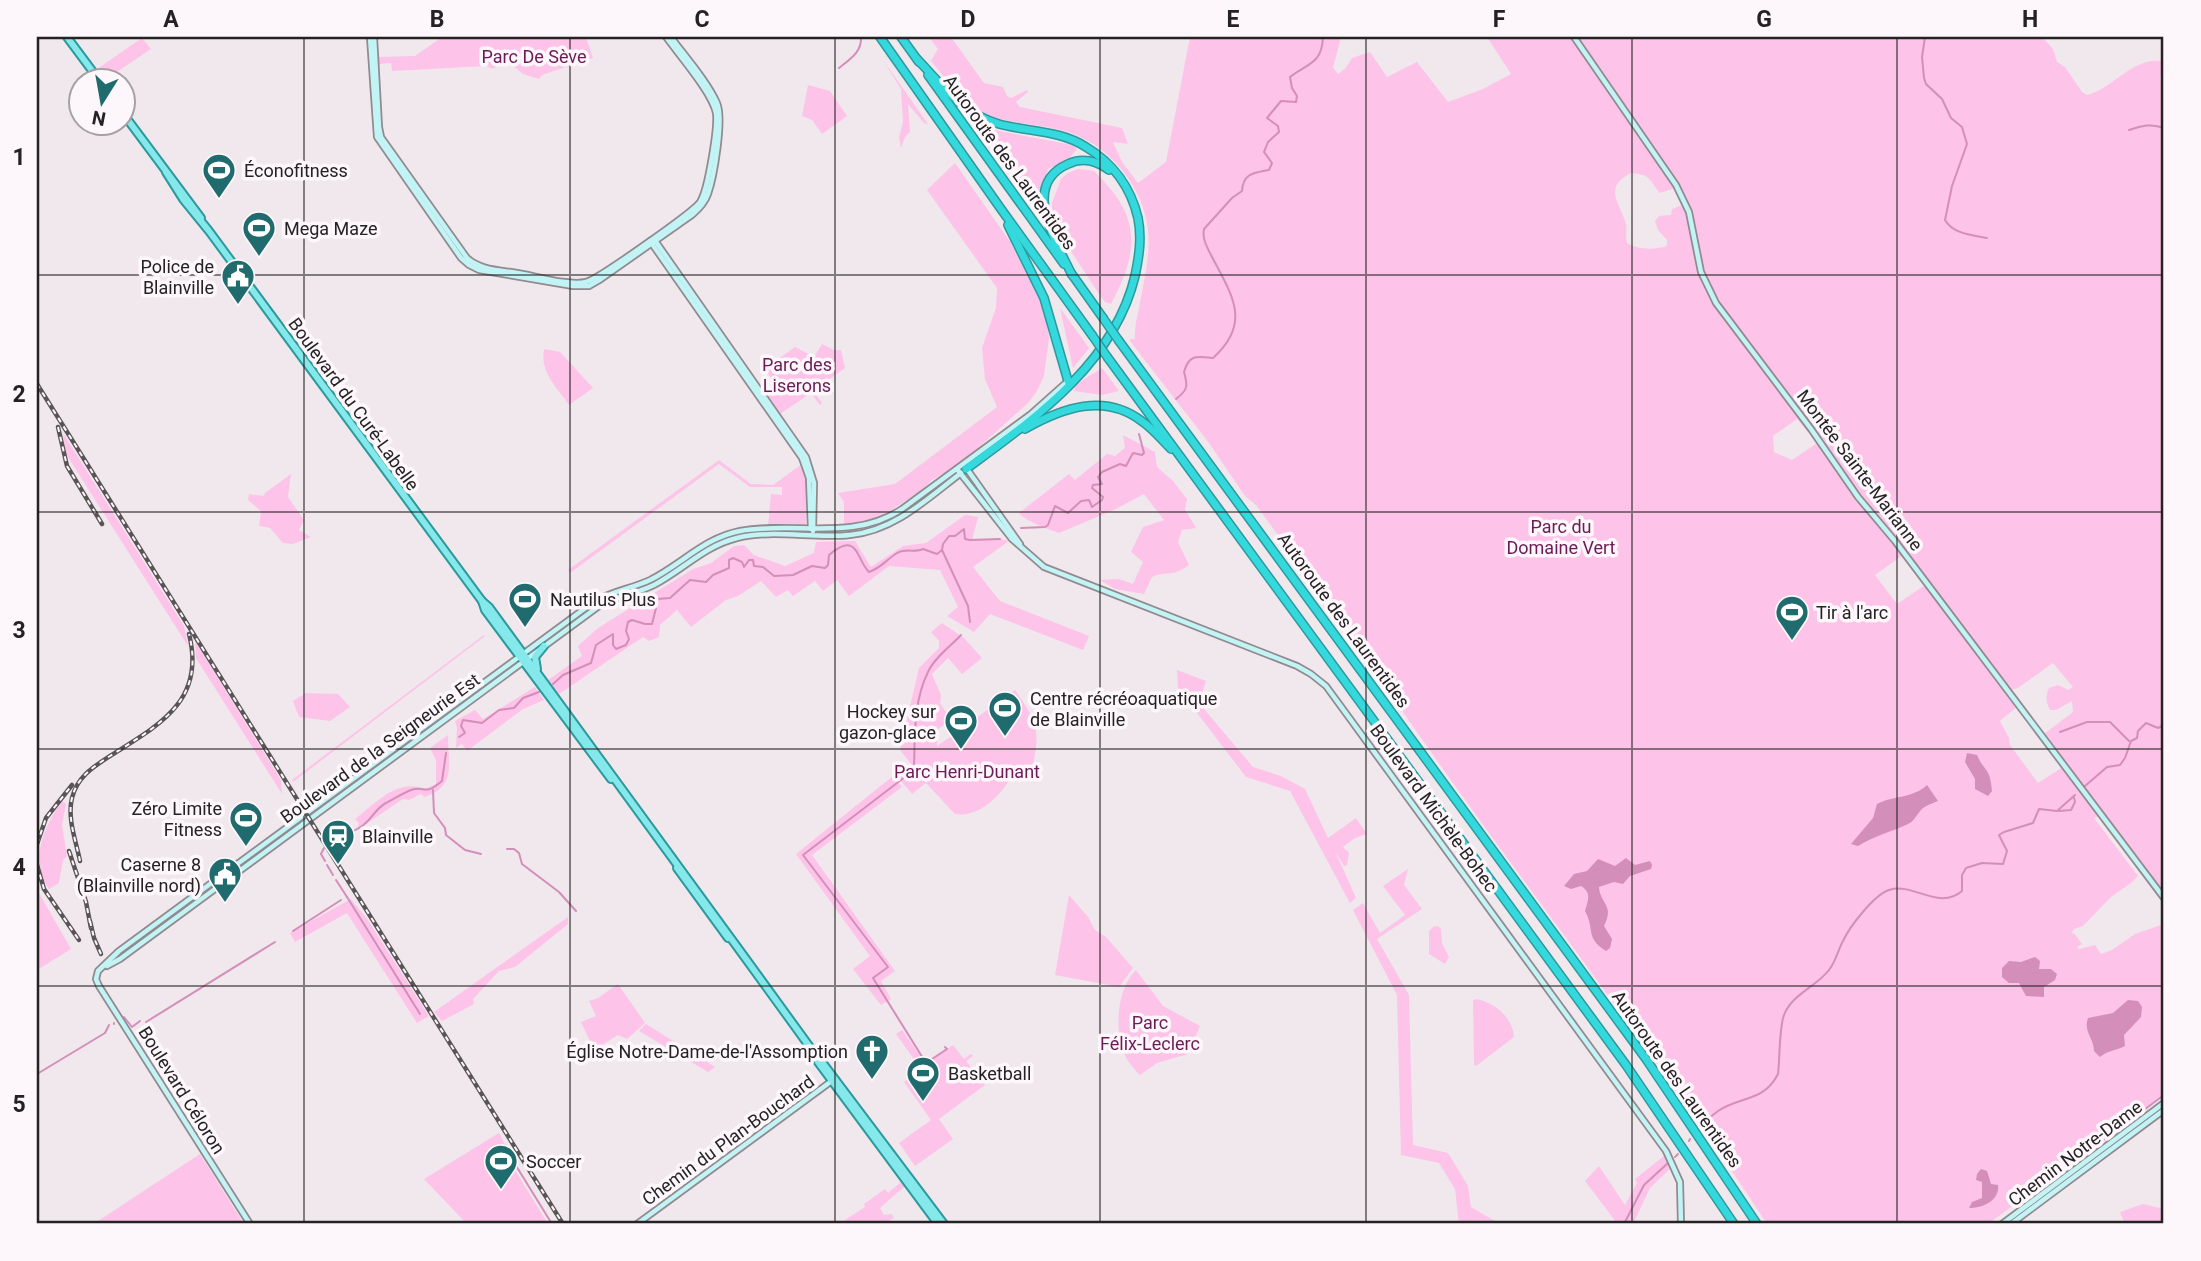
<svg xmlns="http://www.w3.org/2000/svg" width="2201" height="1261" font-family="Roboto,sans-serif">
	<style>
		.green { fill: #fec3e8; fill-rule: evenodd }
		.water { fill: #d38eba }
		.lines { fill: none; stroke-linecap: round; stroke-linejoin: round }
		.stream { stroke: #d38eba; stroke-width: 2 }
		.secondary-casing { stroke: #918a8e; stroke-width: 8 }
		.primary-casing { stroke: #2e999c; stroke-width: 10 }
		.highway-casing { stroke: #2e999c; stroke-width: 10 }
		.secondary { stroke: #c2f4f5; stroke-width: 4.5 }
		.primary { stroke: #85e8eb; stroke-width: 6 }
		.highway { stroke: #34d9dd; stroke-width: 7 }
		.rail-casing { stroke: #595557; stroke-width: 4.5 }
		.rail { stroke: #fdf6fa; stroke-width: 2; stroke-dasharray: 5; stroke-linecap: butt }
		.highway-bridge-casing { stroke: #2e999c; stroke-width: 10; stroke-linecap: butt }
		.highway-bridge { stroke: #34d9dd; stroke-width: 7 }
		.grid { fill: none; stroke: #242223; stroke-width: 2; stroke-opacity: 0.55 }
		.labels { text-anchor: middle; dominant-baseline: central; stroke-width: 7; stroke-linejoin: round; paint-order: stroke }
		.park-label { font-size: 18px; fill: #6b1b55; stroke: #fdf6fa }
		.street-label { font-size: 18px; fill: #242223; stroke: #fdf6fa }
		.poi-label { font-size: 18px; fill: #242223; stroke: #fdf6fa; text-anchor: start }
		.neatline { fill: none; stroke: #242223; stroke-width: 2.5 }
		.grid-label { font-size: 23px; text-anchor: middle; font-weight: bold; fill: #242223 }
	</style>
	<rect width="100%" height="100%" fill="#f0e8ed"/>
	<g class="green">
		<path d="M442 37H586L593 58 542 75 539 79 523 74 507 61 492 69 486 66 392 71 391 63 379 64 378 57 415 56Z"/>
		<path d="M929 37H951L984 83 1003 87 1007 96 1011 98 1027 90 1028 92 1016 102 1020 107 1122 128 1128 144 1113 142 1122 162 1138 183 1166 162 1190 37H1341L1333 68 1338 74 1345 69 1352 58 1370 52 1387 77 1417 62 1448 102 1483 89 1511 74 1487 37H2029L2044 39 2053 49 2057 62 2065 67 2082 92 2087 95C2112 89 2133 57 2161 61L2164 66 2160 79 2164 83V893L2088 792 2085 794 2100 816 2094 818 2138 876 2131 883 2111 897 2083 926 2074 929 2071 934 2074 933 2082 944 2077 947 2079 949 2095 945 2101 954 2112 950 2135 934 2164 924V1094L1988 1224H1767C1669 1072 1558 930 1453 783 1387 691 1324 597 1256 505L1245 496 1209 443 1130 341V339H1135C1134 329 1137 318 1139 308 1144 280 1152 251 1147 223 1139 179 1104 141 1061 130 1034 123 1003 124 978 110 959 99 946 78 931 61L938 49ZM1631 173C1652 175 1648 179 1660 193L1678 187 1687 203 1672 209 1671 215 1659 216 1655 221 1658 230 1667 240V246C1655 250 1638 250 1627 243 1625 236 1628 227 1625 221 1618 200 1604 187 1631 173ZM1797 419 1817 443 1792 460 1774 452 1773 436ZM1906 553 1928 583 1897 604 1875 575ZM2053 663 2073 687 2068 690 2058 685 2049 688C2045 696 2046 703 2050 710H2056L2072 701 2073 712 2044 734 2066 765 2038 783 2010 745 2009 738 2000 721 2018 706 2007 691 2018 688Z"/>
		<path d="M142 38 151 49 105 80 97 69Z"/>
		<path d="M883 60 928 124 924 123 908 104 910 132 905 137 901 148 899 138 903 121 901 89Z"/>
		<path d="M808 85 830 91 847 116 822 134 812 120 802 116Z"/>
		<path d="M979 127 1072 145 1077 149 1068 160 1048 169 1038 205 1027 198Z"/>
		<path d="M955 163 1011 243 1046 311 1049 338 1044 376 1037 391 1028 403 959 465 932 480 921 491 879 518 844 525V502L838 493 895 484 997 407 985 379 982 348 996 308 997 288 927 190Z"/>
		<path d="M1078 169 1094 171C1141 217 1140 248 1111 304L1105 302 1099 294 1052 222V203L1061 179 1068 173Z"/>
		<path d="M1060 308 1089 348 1073 368Z"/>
		<path d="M822 344 834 350H841L845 368 813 391 822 403 820 405 811 393 780 414 765 392 775 384 765 369 795 347 814 357Z"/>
		<path d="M544 349 560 352 593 388 569 405C556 386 540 373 544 349Z"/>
		<path d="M1102 368 1119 391 1102 395 1074 391 1075 385Z"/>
		<path d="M63 433 184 626 188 646 66 454Z"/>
		<path d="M1123 435 1155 452 1157 467 1173 481 1187 499 1185 509 1196 528 1182 530 1178 542 1189 565C1171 578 1167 570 1152 577L1144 594 1115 589 1100 580 1119 579 1133 584 1143 562 1131 552 1143 527 1164 520 1144 494 1116 509 1059 533C1050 530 1025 521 1019 513L1069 474 1075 480 1107 454 1115 456 1125 448Z"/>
		<path d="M719 460 751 484 773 485 802 464 807 485 806 524 799 526H768L771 494 782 495V487H750L719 464 570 573 568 570Z"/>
		<path d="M291 474 288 497 304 520 299 530 311 537 293 544 283 543 270 528 259 526 261 511 248 500 249 494 264 496 265 493Z"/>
		<path d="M965 515 978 517 972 541 997 538 1009 541 973 567 1000 601 1089 636 1083 650 990 614 974 632 947 616 958 607 940 570 889 566 849 596 837 580 823 591 815 581 793 596 788 590 776 597 761 581 738 596 726 600 691 627 677 610 660 625 659 637 649 641 643 637 559 694 548 680 582 656 578 646 598 628 693 569 711 563 734 546 744 545 754 555 785 566 814 553 816 542 855 541 871 567 903 546 926 543Z"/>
		<path d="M942 623 964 638 982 658 962 674 948 658 932 674 941 695 940 703 951 720 937 730V746L952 736 946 728 952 724 958 732 953 723 958 720 964 727 1015 690C1042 728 1039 732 1031 776L1013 773C1003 794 980 818 955 814L926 783 912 794 897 776 912 765 900 750 919 668 939 648V641L931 632Z"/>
		<path d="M484 635 485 636 293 782 292 780Z"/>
		<path d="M195 641 281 780 282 794 196 658Z"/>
		<path d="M1177 670 1206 681 1199 703 1253 767 1281 776 1305 789 1328 838 1356 818 1367 834 1355 838 1343 847 1349 853 1347 865 1344 866 1335 851 1356 898 1350 903 1290 791 1246 777 1178 688Z"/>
		<path d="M535 687 544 700 523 709 467 751 462 744 456 748 457 728 455 721 475 710 483 719Z"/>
		<path d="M306 693 338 694 350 707 330 721 299 717 293 701Z"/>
		<path d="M448 735C448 763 457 787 424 797L421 794 409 800 403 799 357 830 359 823 355 819C376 803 397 778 425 789L436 784V760L430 748Z"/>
		<path d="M893 776 902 787 812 855 895 971 881 981 891 999 881 1005 853 969 870 956 796 854Z"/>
		<path d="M62 801 66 804 62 825 67 856 63 860 59 883 49 889C29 859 44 827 62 801Z"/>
		<path d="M1408 869 1404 885 1422 909 1377 939 1409 995 1413 1145 1448 1153 1468 1186 1471 1207 1500 1224H1459L1455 1189 1439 1163 1401 1155 1397 995 1353 910 1363 903 1380 933 1405 915 1383 886Z"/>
		<path d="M39 893 71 949 37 970V895Z"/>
		<path d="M1069 895 1088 917 1095 930 1106 937 1133 968 1119 987 1055 975Z"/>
		<path d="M351 899 368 920 429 1016 417 1023 347 913 295 942 290 933Z"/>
		<path d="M568 917V924L515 967 499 971 473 999 474 1004 442 1021 434 1012Z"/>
		<path d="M1438 926 1441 929 1442 943 1449 957 1445 964 1429 954V931L1433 927Z"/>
		<path d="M1136 970 1163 1006 1200 1026 1188 1054 1157 1063 1140 1075C1134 1069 1127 1061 1124 1053 1114 1029 1117 988 1136 970Z"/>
		<path d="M618 984 645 1023 627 1039 618 1035 594 1050 581 1022 596 1016 589 1001 598 998Z"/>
		<path d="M1477 999C1495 1003 1513 1018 1514 1037L1476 1066 1474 1064 1473 1000Z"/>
		<path d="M646 1024 715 1067 708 1072 639 1031Z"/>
		<path d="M902 1030 926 1064 953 1045 964 1059 971 1054 973 1056 966 1061 985 1085 939 1119 953 1139 915 1166 899 1143 931 1120 904 1082 921 1069 896 1034Z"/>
		<path d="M499 1133 510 1154 507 1157 548 1224H467L424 1179Z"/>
		<path d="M200 1154 244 1224H100L98 1221Z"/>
		<path d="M1664 1156 1671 1168 1650 1188 1633 1224H1616V1222L1585 1181 1599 1166 1625 1205 1637 1183 1635 1179Z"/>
		<path d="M901 1182 905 1186 880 1208 884 1215 892 1214 894 1218 884 1224H839L865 1207 864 1204 885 1189 888 1193Z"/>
		<path d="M2143 1204 2164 1209V1224H2125L2120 1212Z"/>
	</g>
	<g class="water">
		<path d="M1967 753 1977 755C1985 773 1990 767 1992 791L1988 796 1975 789V779L1965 762Z"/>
		<path d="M1927 785 1938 801C1933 803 1927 805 1923 808 1917 813 1915 821 1908 824 1891 832 1874 836 1858 846L1851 844 1873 818 1877 804C1894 795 1912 799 1927 785Z"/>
		<path d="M1626 858 1635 865 1650 861 1652 865 1651 869 1630 876 1623 884 1614 882 1599 887C1600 904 1615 905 1604 926L1612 939 1610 948 1606 951C1585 938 1595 929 1585 911 1588 900 1592 893 1581 886L1571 889 1564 886 1574 874 1587 871 1598 859 1615 866Z"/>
		<path d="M2035 957 2040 961 2039 969H2051L2057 974 2055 980 2044 987V997L2026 996 2019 983H2009L2002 977V968L2009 961 2021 962Z"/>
		<path d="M2128 1000 2138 1001 2142 1007 2141 1017 2124 1035 2125 1046C2116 1051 2108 1050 2100 1057L2094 1051C2094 1038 2083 1032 2088 1018L2113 1013Z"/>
		<path d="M1981 1169 1987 1171 1991 1184 1998 1185C2000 1201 1982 1208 1969 1208L1972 1202 1982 1198V1182L1976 1180 1977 1174Z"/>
	</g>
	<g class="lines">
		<g class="stream">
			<path d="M1925 37 1922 57 1924 78 1926 84 1942 99 1951 118 1962 127 1967 144 1952 186 1945 220C1953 234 1972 235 1987 238"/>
			<path d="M839 68C850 59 862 52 861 37"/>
			<path d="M2129 130C2142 126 2151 123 2164 128"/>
			<path d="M1176 399C1188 390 1188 386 1184 372 1189 354 1197 356 1213 358 1253 322 1231 294 1211 255 1207 247 1202 239 1204 229L1232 198 1242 191C1243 173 1254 173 1269 170L1272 163 1264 152 1268 142 1279 132 1278 126 1267 118 1281 101 1296 102 1297 96 1292 88 1290 77C1308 63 1322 64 1323 37"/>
			<path d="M1021 528 1045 527 1048 525 1055 506 1068 513 1081 501 1089 500 1092 507 1102 500 1103 497 1092 488 1093 485 1102 484 1098 477 1102 472 1120 464 1126 466 1133 453 1142 455 1144 453 1139 434"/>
			<path d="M942 550 968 606 970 622"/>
			<path d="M553 684 563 675 591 663 596 645 613 634V645L616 649 626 645 629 639 626 631 628 622 632 620 645 624H652L656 608 653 603 657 599 670 598 690 580 706 582 713 575 729 568V560L733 558 742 562 744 567 749 560H753L754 566 763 567 774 576 793 575 812 566 825 568 828 565 829 555C859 530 856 560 869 572 881 568 886 560 897 553 907 548 915 553 923 549L937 554 942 550 943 544 949 536H955L964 529 965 539 970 540 1000 539"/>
			<path d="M2060 732 2087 722H2110L2129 741"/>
			<path d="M459 737 465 733 461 726 463 720 482 723 499 710 514 708 523 698 539 692"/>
			<path d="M2085 786 2107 767 2120 765 2125 758 2131 741 2137 738 2138 731 2146 723 2158 728 2164 725"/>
			<path d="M433 790 434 813 445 828 446 835 465 850 481 854"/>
			<path d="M2059 811 2071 810 2075 802 2074 798"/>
			<path d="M327 846C338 839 351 833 362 826 371 820 376 808 386 803 394 799 403 793 411 790 426 785 423 797 442 781L446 753"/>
			<path d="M324 848 321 854 325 861"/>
			<path d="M507 849H514L519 853 522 864 559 892 576 911"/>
			<path d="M327 865 333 875"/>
			<path d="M336 880 347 897"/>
			<path d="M347 897 420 1014"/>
			<path d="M293 931 341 900"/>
			<path d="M124 1017 132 1027 140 1021"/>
			<path d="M146 1022 275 942"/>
			<path d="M114 1024V1023"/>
			<path d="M945 1047 947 1049 926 1063 873 978 888 967 803 855 914 770C915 737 913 702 928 672 934 658 951 646 961 635"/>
			<path d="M37 1074 105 1033 109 1025"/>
			<path d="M1705 1122C1709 1118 1714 1114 1718 1111 1740 1096 1764 1102 1778 1074 1780 1058 1779 1028 1784 1015 1792 994 1816 987 1829 970 1836 961 1838 950 1843 941 1850 926 1874 895 1889 890 1913 882 1939 911 1962 891V875L1966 868 1982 863 2003 864 2007 851 1999 835 2004 832 2033 823 2039 809 2057 811 2075 795"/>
			<path d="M1701 1126 1704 1123"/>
			<path d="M1689 1141 1690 1139"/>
			<path d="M510 1156 552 1224"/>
			<path d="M1675 1157 1678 1154"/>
			<path d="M2067 1167 2164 1095"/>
			<path d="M1624 1224 1644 1185 1668 1163"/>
		</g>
		<defs>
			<g id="secondary">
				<path d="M370 37 377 137 461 258 469 265 479 270 573 286H589L601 279 692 215C699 209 705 203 708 194 714 177 724 119 717 103 708 82 685 56 671 37"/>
				<path d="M374 37 379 127 381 137 467 258C480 270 500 270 517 273 536 276 569 286 586 282 598 279 693 212 700 202 708 190 718 127 716 113 712 93 679 55 666 37"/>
				<path d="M1574 37 1676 185 1689 212 1701 272 1716 303 1811 429 1858 497 1895 541 2164 898"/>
				<path d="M654 239 806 457 814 483 813 531"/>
				<path d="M650 241 802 458 809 478 811 529"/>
				<path d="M957 469 1012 539 1044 567 1297 666 1311 674 1326 686 1666 1151 1680 1182 1681 1224"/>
				<path d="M967 469 1020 544"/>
				<path d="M107 966 120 959 599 606C616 596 636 594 654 585 683 570 704 546 737 538 774 529 813 539 850 535 894 531 927 499 961 473"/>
				<path d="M250 1224 99 986 96 979 98 971 119 951 595 601C613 591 633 588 650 580 682 564 704 538 740 531 795 521 852 542 902 509L1031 414 1068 381"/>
				<path d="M637 1224 833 1080"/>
				<path d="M2002 1224 2164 1103"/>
				<path d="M2011 1224 2164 1110"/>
			</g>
			<g id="primary">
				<path d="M67 37 99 80"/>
				<path d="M122 112 201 218"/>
				<path d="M166 172 183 199 209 231 482 601 485 610 611 779"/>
				<path d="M482 601 489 607C597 755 705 902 812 1050L818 1062 938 1224"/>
				<path d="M537 669 535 657 544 646"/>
				<path d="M677 868 728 938"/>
				<path d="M816 1054 944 1224"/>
			</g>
			<g id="highway">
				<path d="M880 37 1001 209 1092 335"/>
				<path d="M901 37 919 62"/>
				<path d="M917 59C942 85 963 114 999 124 1028 132 1060 130 1086 147 1113 163 1131 188 1138 218 1142 238 1139 257 1135 276 1114 364 1034 419 966 469"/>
				<path d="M928 75 1064 264"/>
				<path d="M1008 225 1044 298 1068 381"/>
				<path d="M1071 273 1103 318"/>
				<path d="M1072 275C1058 245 1019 185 1068 164 1082 157 1097 161 1109 170"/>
				<path d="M1119 341 1646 1059 1757 1224"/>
				<path d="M1108 358 1626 1065 1734 1224"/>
				<path d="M1025 429C1062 408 1105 392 1143 422 1154 430 1162 440 1171 449"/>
			</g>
		</defs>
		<use href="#secondary" class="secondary-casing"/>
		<use href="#primary" class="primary-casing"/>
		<use href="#highway" class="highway-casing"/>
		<use href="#secondary" class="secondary"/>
		<use href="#primary" class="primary"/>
		<use href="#highway" class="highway"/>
		<defs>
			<g id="rail">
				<path d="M37 384 563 1224"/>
				<path d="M58 427 67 466 102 524"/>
				<path d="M37 844 46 818 72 785"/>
				<path d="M69 851 86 902 91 928"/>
				<path d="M80 861C76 841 67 818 72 798 77 777 93 767 110 756 159 725 206 701 189 634"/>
				<path d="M37 865 44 889 79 940"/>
				<path d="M90 921 94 938 101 954"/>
			</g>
		</defs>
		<use href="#rail" class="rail-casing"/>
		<use href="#rail" class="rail"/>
		<defs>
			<g id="highway-bridge">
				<path d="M1103 318 1119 341"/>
				<path d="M1092 335 1108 358"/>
			</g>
		</defs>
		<use href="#highway-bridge" class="highway-bridge-casing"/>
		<use href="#highway-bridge" class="highway-bridge"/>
	</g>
	<path class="grid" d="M304 37V1224M570 37V1224M835 37V1224M1100 37V1224M1366 37V1224M1632 37V1224M1897 37V1224M37 275H2164M37 512H2164M37 749H2164M37 986H2164"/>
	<defs>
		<symbol id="stadium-pin" viewBox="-11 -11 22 30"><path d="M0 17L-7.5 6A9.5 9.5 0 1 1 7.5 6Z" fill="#1f6b6d" stroke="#fdf6fa"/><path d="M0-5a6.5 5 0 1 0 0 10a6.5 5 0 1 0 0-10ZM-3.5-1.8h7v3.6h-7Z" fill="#fff"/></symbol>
		<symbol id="civic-pin" viewBox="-11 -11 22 30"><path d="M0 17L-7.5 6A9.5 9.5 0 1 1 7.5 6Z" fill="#1f6b6d" stroke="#fdf6fa"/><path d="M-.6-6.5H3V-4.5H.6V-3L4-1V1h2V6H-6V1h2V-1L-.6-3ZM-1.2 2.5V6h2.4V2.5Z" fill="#fff"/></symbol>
		<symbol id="station-pin" viewBox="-11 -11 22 30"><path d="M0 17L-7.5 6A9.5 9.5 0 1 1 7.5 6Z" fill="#1f6b6d" stroke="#fdf6fa"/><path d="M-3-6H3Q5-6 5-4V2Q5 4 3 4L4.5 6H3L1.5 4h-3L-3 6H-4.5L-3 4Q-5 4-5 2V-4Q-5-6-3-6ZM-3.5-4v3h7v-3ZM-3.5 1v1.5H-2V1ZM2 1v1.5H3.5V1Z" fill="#fff"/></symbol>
		<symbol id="church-pin" viewBox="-11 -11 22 30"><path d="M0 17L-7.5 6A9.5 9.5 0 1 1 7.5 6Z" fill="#1f6b6d" stroke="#fdf6fa"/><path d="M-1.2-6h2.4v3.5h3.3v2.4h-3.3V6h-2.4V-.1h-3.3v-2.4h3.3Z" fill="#fff"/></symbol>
	</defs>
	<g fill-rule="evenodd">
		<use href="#stadium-pin" x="200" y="151" width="38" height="52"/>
		<use href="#stadium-pin" x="240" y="209" width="38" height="52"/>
		<use href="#civic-pin" x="219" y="257" width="38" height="52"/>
		<use href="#stadium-pin" x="506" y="580" width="38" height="52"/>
		<use href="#stadium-pin" x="1773" y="593" width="38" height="52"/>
		<use href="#stadium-pin" x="986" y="689" width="38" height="52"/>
		<use href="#stadium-pin" x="942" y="702" width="38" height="52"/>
		<use href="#stadium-pin" x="227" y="799" width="38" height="52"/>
		<use href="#station-pin" x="319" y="817" width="38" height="52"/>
		<use href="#civic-pin" x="206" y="855" width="38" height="52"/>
		<use href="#church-pin" x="853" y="1032" width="38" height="52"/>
		<use href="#stadium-pin" x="904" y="1054" width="38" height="52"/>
		<use href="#stadium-pin" x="482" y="1142" width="38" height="52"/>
	</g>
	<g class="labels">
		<g class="park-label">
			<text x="534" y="56">Parc De Sève</text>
			<text x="797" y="364">Parc des<tspan x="797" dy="21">Liserons</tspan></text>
			<text x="1561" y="526">Parc du<tspan x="1561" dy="21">Domaine Vert</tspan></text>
			<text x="967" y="771">Parc Henri-Dunant</text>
			<text x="1150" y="1022">Parc<tspan x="1150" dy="21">Félix-Leclerc</tspan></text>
		</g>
		<g class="street-label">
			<text transform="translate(1010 162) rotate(54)">Autoroute des Laurentides</text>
			<text transform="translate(354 404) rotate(54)">Boulevard du Curé-Labelle</text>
			<text transform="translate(1860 470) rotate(53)">Montée Sainte-Marianne</text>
			<text transform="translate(1344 620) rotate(54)">Autoroute des Laurentides</text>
			<text transform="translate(380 748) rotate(-36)">Boulevard de la Seigneurie Est</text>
			<text transform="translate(1434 808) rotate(54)">Boulevard Michèle-Bohec</text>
			<text transform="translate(1677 1079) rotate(55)">Autoroute des Laurentides</text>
			<text transform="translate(182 1090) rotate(58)">Boulevard Céloron</text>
			<text transform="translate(728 1140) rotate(-36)">Chemin du Plan-Bouchard</text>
			<text transform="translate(2075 1153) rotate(-37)">Chemin Notre-Dame</text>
		</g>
		<g class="poi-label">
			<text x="244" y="170">Éconofitness</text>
			<text x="284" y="228">Mega Maze</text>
			<text x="214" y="266" text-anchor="end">Police de<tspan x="214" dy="21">Blainville</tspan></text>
			<text x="550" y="599">Nautilus Plus</text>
			<text x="1816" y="612">Tir à l'arc</text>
			<text x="1030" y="698">Centre récréoaquatique<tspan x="1030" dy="21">de Blainville</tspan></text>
			<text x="936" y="711" text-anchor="end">Hockey sur<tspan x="936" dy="21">gazon-glace</tspan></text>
			<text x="222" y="808" text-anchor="end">Zéro Limite<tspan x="222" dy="21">Fitness</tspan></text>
			<text x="362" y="836">Blainville</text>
			<text x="201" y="864" text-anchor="end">Caserne 8<tspan x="201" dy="21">(Blainville nord)</tspan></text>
			<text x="848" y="1051" text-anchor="end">Église Notre-Dame-de-l'Assomption</text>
			<text x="948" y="1073">Basketball</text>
			<text x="526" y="1161">Soccer</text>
		</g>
	</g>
	<rect width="2201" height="1261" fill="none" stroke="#fdf6fa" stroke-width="77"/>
	<g transform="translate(102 102) rotate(191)"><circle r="33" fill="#fdf6fa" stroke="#a6a1a4" stroke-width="2"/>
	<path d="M0-5L12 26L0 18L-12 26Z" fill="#1f6b6d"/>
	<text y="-10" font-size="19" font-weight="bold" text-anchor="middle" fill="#242223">N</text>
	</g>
	<rect x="38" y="38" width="2124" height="1184" class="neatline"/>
	<g class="grid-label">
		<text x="171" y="27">A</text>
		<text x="437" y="27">B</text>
		<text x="702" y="27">C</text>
		<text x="968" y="27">D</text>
		<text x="1233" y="27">E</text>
		<text x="1499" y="27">F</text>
		<text x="1764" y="27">G</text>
		<text x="2030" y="27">H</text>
		<text x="19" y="165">1</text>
		<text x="19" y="402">2</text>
		<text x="19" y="638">3</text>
		<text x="19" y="875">4</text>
		<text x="19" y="1112">5</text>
	</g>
</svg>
